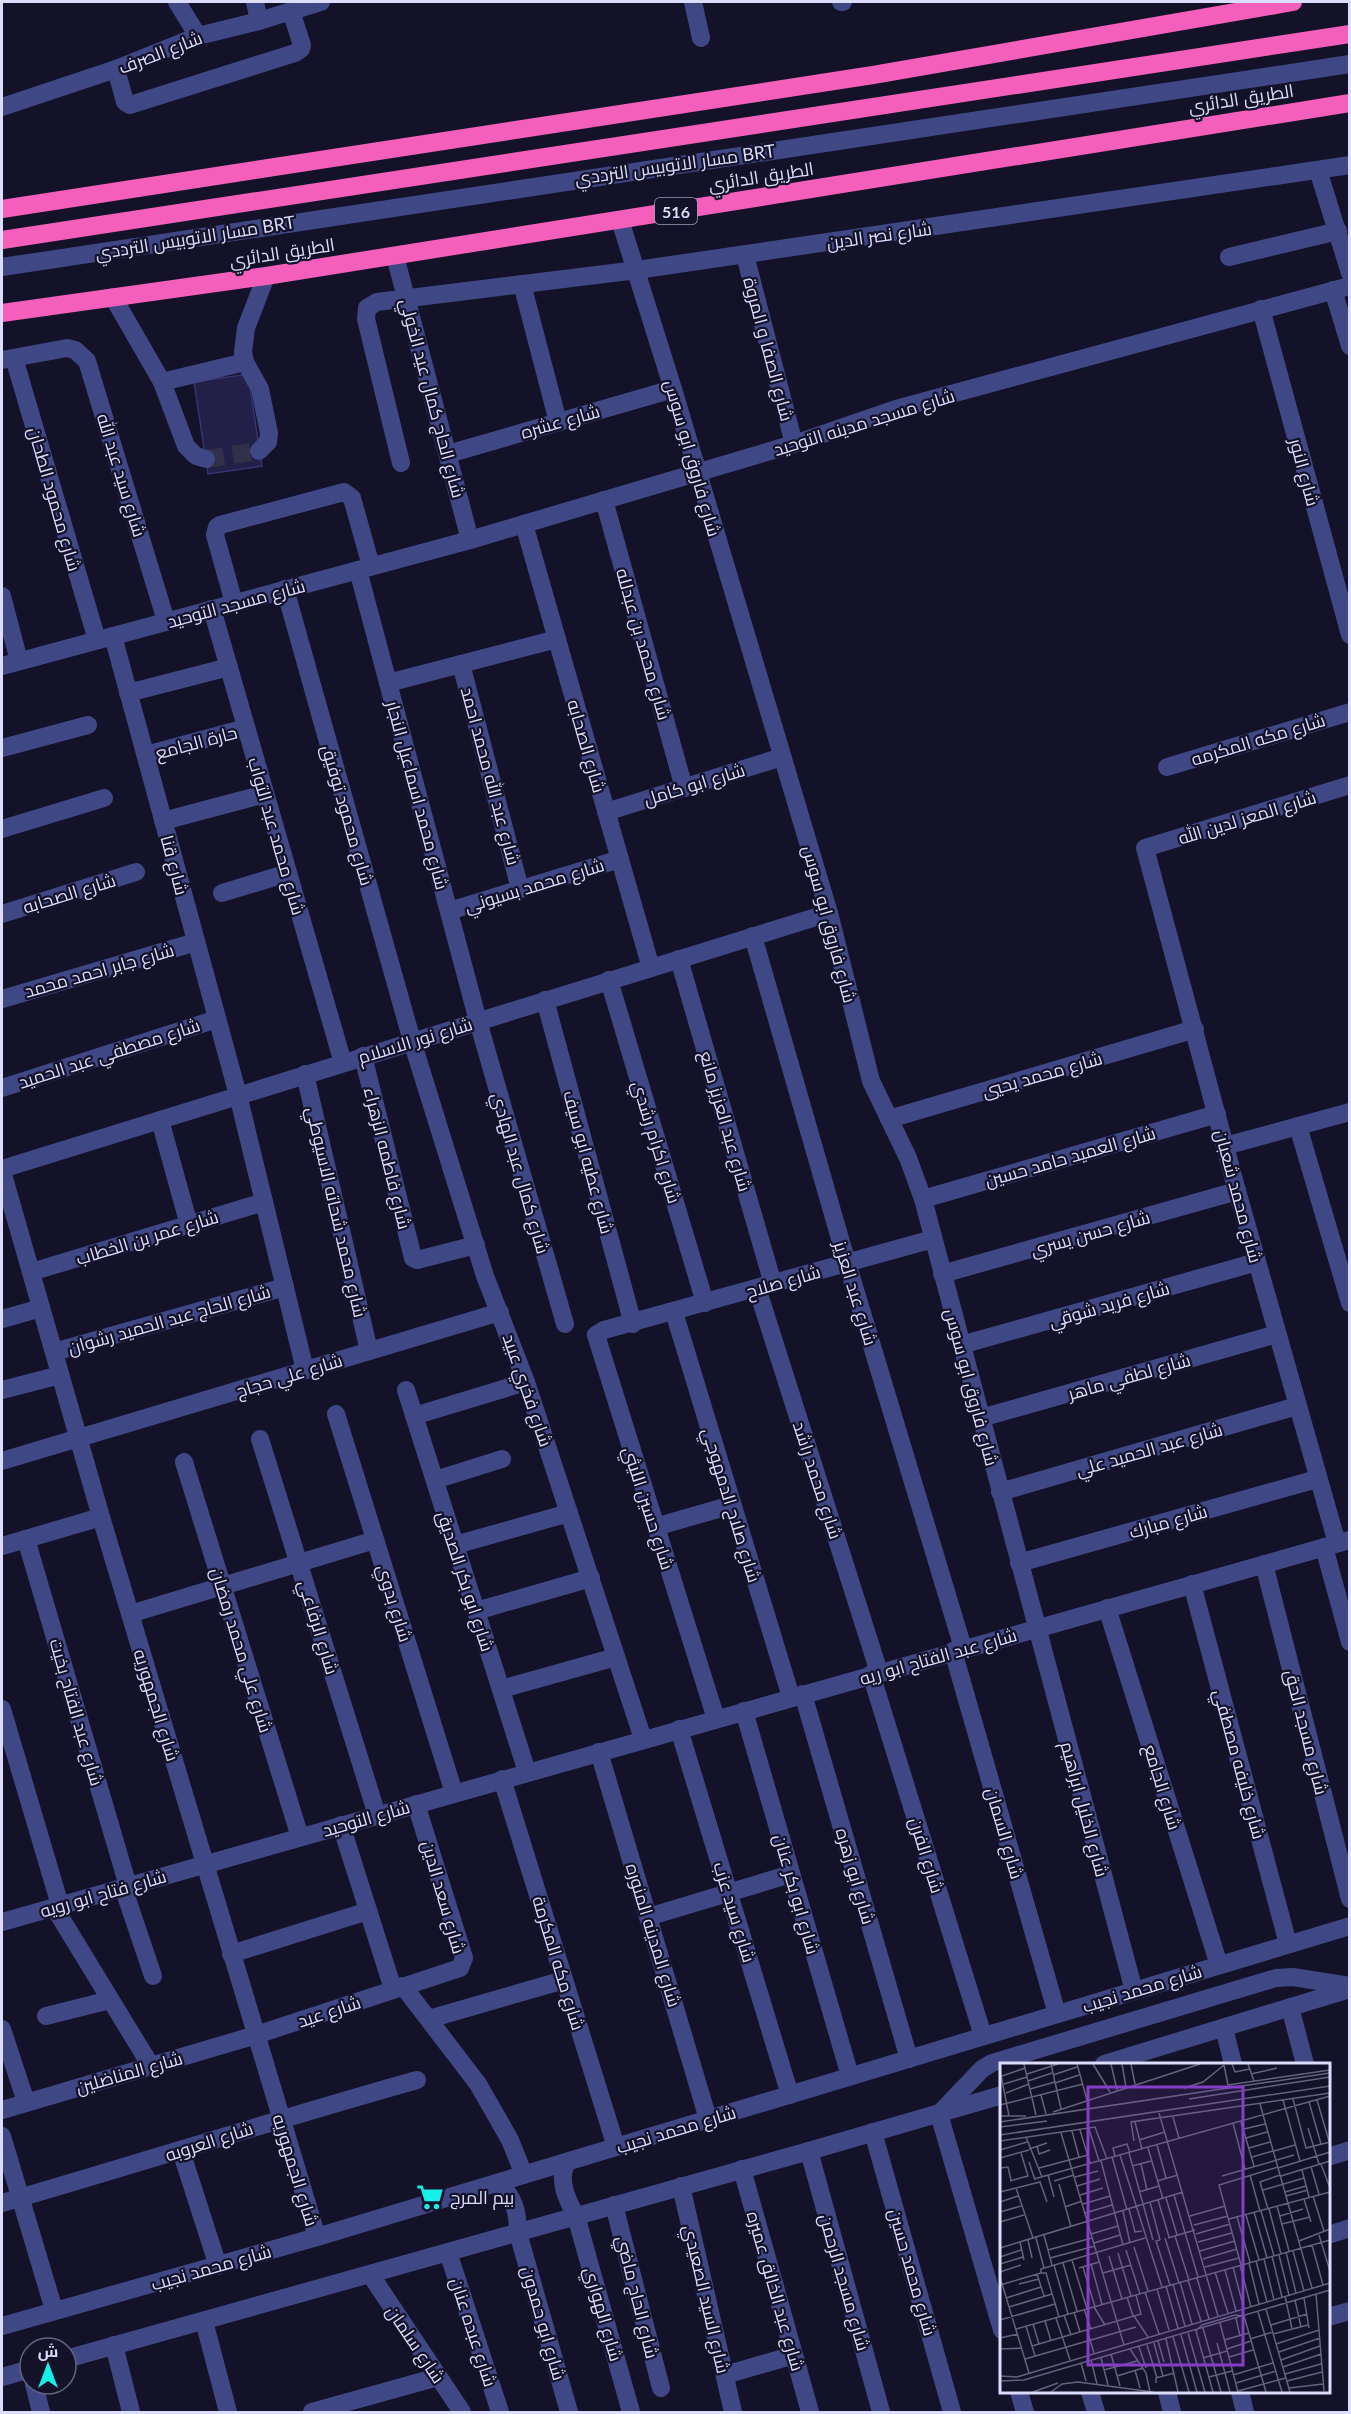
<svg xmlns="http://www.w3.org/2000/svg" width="1351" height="2414" font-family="Lato,Cairo,sans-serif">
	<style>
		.building { fill: #221f49; stroke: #373373; stroke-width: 1.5 }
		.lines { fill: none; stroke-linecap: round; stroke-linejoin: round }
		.minor-tunnel { stroke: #313049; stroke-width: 18; stroke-dasharray: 18 9; stroke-linecap: butt }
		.minor { stroke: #404785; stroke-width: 18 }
		.highway { stroke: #f55fbc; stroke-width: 18 }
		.labels { text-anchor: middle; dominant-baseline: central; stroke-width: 4.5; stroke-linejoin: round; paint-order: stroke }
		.shield { fill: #131229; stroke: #a0a0bd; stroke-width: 1.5 }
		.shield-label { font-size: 16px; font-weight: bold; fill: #dcddfd }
		.street-label { font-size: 18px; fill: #dcddfd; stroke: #131229 }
		.poi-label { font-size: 18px; fill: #dcddfd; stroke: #131229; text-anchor: start }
		.inset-road { fill: none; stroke: #63637e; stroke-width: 1.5 }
		.view { fill: #853ec5; fill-opacity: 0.15; stroke: #853ec5; stroke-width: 3 }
		.inset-edge { fill: none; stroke: #dcddfd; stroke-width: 3 }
	</style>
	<rect width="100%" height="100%" fill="#131229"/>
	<path class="building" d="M248 374 262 466 208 474 194 382Z"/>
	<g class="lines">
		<path class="minor-tunnel" d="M206 459 259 451"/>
		<g class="minor">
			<path d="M177 2 198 36"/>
			<path d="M255 2 259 21"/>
			<path d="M693 2 701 38"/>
			<path d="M841 2H843"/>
			<path d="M116 69 125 102 130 105 295 53 301 49 302 45 291 11"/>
			<path d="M2 107 116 69 198 36 259 21 321 2"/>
			<path d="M1318 170 1350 273"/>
			<path d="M620 220 673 389 829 913 871 1081 908 1158 923 1199 1134 1991"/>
			<path d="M745 255 794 444"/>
			<path d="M395 256 470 540"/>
			<path d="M1229 257 1338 231"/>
			<path d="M2 267 1350 64"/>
			<path d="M522 284 558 422"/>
			<path d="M1333 290 1350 346"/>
			<path d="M113 297 162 382 186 446 196 456 206 459"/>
			<path d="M1261 309 1350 635"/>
			<path d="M14 358 97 640"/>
			<path d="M2 360 67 348 75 350 87 361 166 621"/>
			<path d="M162 382 245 362"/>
			<path d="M259 451 268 442 269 433 260 389 245 362 243 352 246 328 266 276"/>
			<path d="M448 454 673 389"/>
			<path d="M401 463 366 319 367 308 377 302 637 270 1350 165"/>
			<path d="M604 500 684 788"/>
			<path d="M524 524 651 968"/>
			<path d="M358 570 478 1021 565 1324"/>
			<path d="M285 589 412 1041 485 1276 526 1382 643 1739"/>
			<path d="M2 596 19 661"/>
			<path d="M234 603 215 535 217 527 220 525 344 492 352 498 371 566"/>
			<path d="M212 609 343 1063"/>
			<path d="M113 636 238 1095 305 1370"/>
			<path d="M461 664 520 889"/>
			<path d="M2 666 470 540 794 444 896 409 1350 286"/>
			<path d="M388 683 557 639"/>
			<path d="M128 693 229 667"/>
			<path d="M2 748 88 725"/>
			<path d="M146 755 246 728"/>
			<path d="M1167 767 1350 712"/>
			<path d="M606 812 782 757"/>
			<path d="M163 821 265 794"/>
			<path d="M2 829 104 798"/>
			<path d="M222 893 288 873"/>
			<path d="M449 911 620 859"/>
			<path d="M2 914 136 872"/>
			<path d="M753 936 847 1263 963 1648"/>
			<path d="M679 959 773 1284"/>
			<path d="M609 980 705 1303"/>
			<path d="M2 999 196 942"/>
			<path d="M545 1000 633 1324"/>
			<path d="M363 1056 413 1258 417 1260 476 1245"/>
			<path d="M305 1074 369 1351"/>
			<path d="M2 1088 217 1019"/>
			<path d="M889 1119 1195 1029"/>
			<path d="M160 1120 189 1225"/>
			<path d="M1298 1126 1350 1303"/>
			<path d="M1225 1146 1350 1112"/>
			<path d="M2 1169 829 913"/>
			<path d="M2 1171 101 1517 317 2237"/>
			<path d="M923 1199 1217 1114"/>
			<path d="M31 1272 264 1202"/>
			<path d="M942 1274 1237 1191"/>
			<path d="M757 1288 879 1672"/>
			<path d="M674 1312 791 1697"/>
			<path d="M2 1319 41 1308"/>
			<path d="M961 1345 1257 1262"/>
			<path d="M54 1352 285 1287"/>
			<path d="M2 1390 60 1375"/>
			<path d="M406 1390 527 1772"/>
			<path d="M336 1414 454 1793"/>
			<path d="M414 1416 526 1382"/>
			<path d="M981 1418 1277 1334"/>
			<path d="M260 1439 377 1815"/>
			<path d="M2 1461 500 1312"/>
			<path d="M184 1462 300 1837"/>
			<path d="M435 1480 502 1459"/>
			<path d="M1000 1492 1297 1406"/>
			<path d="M655 1527 732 1505"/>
			<path d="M26 1539 128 1886"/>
			<path d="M1337 1543 1237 1191 1145 848 1350 785"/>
			<path d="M455 1545 569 1513"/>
			<path d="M2 1546 101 1517"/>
			<path d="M1324 1547 1350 1642"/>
			<path d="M1019 1563 1317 1479"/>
			<path d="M1264 1564 1350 1899"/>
			<path d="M1192 1584 1288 1944"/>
			<path d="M1107 1608 1219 1965"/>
			<path d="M476 1611 591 1578"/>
			<path d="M130 1614 375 1540"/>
			<path d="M953 1651 1057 2014"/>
			<path d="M871 1674 983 2036"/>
			<path d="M501 1689 616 1657"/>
			<path d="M803 1694 909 2059"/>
			<path d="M2 1709 60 1905"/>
			<path d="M744 1711 850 2076"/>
			<path d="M716 1719 596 1335 604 1330 933 1239"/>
			<path d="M679 1729 790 2095"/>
			<path d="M599 1752 708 2119"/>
			<path d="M502 1779 616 2147"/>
			<path d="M341 1825 393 1989"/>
			<path d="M123 1887 153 1976"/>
			<path d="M54 1907 151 2066"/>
			<path d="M648 1917 791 1874"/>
			<path d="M2 1922 1350 1540"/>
			<path d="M231 1954 368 1911"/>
			<path d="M403 1986 478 2084 510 2140 524 2175"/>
			<path d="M1290 2007 1305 2064"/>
			<path d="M46 2016 110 2000"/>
			<path d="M429 2019 564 1980"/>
			<path d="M1224 2028 1233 2064"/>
			<path d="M2 2029 26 2102"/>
			<path d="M1104 2064 1350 1989"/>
			<path d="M2 2110 256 2035 460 1968 464 1958 416 1804"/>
			<path d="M873 2132 952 2412"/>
			<path d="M2 2136 54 2310"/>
			<path d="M181 2151 218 2266"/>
			<path d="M809 2151 881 2412"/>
			<path d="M1328 2157 1350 2150"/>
			<path d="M567 2162C557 2179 567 2200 576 2216L631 2412"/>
			<path d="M742 2169 810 2412"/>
			<path d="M497 2183C514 2195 518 2212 518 2233L569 2412"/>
			<path d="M681 2186 733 2412"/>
			<path d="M2 2203C140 2163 278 2119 417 2080"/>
			<path d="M614 2205 661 2388"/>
			<path d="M1328 2235 1350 2228"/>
			<path d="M448 2252 500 2412"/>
			<path d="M370 2274 462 2412"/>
			<path d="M1328 2317 1350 2311"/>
			<path d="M204 2321 228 2412"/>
			<path d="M2 2326 317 2237 1350 1926"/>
			<path d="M1002 2330 939 2114 982 2069 992 2063 1276 1978 1293 1977 1350 1986"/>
			<path d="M114 2345 131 2412"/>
			<path d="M66 2359 809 2151 1002 2095"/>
			<path d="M725 2375 794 2355"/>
			<path d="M2 2377 30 2369"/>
			<path d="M34 2384 41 2412"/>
			<path d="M1019 2392 1025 2412"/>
			<path d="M1090 2392 1096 2412"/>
			<path d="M1167 2392 1172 2412"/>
			<path d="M1240 2392 1245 2412"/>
			<path d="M312 2412 438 2377"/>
		</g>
		<g class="highway">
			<path d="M2 209 873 75 1293 2"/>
			<path d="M2 240 1350 34"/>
			<path d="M2 313 266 276 1350 103"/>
		</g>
	</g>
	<defs>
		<symbol id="supermarket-bare" viewBox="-9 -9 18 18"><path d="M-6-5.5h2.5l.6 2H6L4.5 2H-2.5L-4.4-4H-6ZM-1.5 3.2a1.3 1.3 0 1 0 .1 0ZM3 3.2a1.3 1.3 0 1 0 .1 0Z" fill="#15f0e8" stroke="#131229" stroke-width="2.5" paint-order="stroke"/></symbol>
	</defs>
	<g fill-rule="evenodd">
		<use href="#supermarket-bare" x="411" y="2178" width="38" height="38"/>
	</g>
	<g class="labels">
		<rect class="shield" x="655" y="198" width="42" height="26" rx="4.5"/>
		<g class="shield-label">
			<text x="676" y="211">516</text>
		</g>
		<g class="street-label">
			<text transform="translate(160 52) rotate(-21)">شارع الصرف</text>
			<text transform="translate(1241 98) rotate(-9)">الطريق الدائري</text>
			<text transform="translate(675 164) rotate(-8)">مسار الاتوبيس الترددي BRT</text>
			<text transform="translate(761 176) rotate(-9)">الطريق الدائري</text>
			<text transform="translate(879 235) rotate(-8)">شارع نصر الدين</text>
			<text transform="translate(195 237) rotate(-9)">مسار الاتوبيس الترددي BRT</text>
			<text transform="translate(282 252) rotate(-9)">الطريق الدائري</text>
			<text transform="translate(769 349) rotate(75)">شارع الصفا و المروة</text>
			<text transform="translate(433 398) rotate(75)">شارع الحاج كمال عيد الخولي</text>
			<text transform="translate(560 421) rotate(-16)">شارع عشره</text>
			<text transform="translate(864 422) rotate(-17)">شارع مسجد مدينه التوحيد</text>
			<text transform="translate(693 458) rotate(74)">شارع فاروق ابو سوس</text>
			<text transform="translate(1305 472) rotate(75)">شارع النور</text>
			<text transform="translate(122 475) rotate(73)">شارع سيد عبد الله</text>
			<text transform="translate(55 499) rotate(74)">شارع محمود الطحان</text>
			<text transform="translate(236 603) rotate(-15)">شارع مسجد التوحيد</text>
			<text transform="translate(644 644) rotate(74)">شارع محمد بن عبدلله</text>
			<text transform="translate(1258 739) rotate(-17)">شارع مكه المكرمه</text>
			<text transform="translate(196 742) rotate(-15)">حارة الجامع</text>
			<text transform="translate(587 746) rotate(74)">شارع الصحابه</text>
			<text transform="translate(491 776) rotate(75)">شارع عبد الله محمد احمد</text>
			<text transform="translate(694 784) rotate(-17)">شارع ابو كامل</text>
			<text transform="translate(418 795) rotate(75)">شارع محمد اسماعيل النجار</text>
			<text transform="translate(348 815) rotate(74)">شارع محمود توفيق</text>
			<text transform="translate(1247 817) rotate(-17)">شارع المعز لدين الله</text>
			<text transform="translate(277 836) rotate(74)">شارع محمد عبد التواب</text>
			<text transform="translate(175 865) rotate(75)">شارع قنا</text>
			<text transform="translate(534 885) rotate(-17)">شارع محمد بسيوني</text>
			<text transform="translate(69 893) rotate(-17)">شارع الصحابه</text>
			<text transform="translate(830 924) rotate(75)">شارع فاروق ابو سوس</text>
			<text transform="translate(99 970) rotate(-16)">شارع جابر احمد محمد</text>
			<text transform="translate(415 1040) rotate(-17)">شارع نور الاسلام</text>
			<text transform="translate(109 1053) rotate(-18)">شارع مصطفي عبد الحميد</text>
			<text transform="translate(1042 1074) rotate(-16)">شارع محمد يحيي</text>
			<text transform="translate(726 1121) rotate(74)">شارع عبد العزيز مانع</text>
			<text transform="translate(657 1142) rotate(73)">شارع اكرام رشدي</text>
			<text transform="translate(1070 1156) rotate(-16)">شارع العميد حامد حسين</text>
			<text transform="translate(388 1158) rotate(76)">شارع فاطمه الزهراء</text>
			<text transform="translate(589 1162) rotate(75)">شارع عطيه ابو سيف</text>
			<text transform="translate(521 1173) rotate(74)">شارع كمال عبد الهادي</text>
			<text transform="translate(1239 1196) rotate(75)">شارع محمد شعبان</text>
			<text transform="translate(337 1212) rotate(77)">شارع محمد شحاته الاسيوطي</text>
			<text transform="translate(1090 1233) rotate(-16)">شارع حسن يسري</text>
			<text transform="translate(147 1237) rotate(-17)">شارع عمر بن الخطاب</text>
			<text transform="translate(783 1281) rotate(-16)">شارع صلاح</text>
			<text transform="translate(856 1293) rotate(73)">شارع عبد العزيز</text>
			<text transform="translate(1109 1304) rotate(-16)">شارع فريد شوقي</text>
			<text transform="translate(169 1319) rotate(-16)">شارع الحاج عبد الحميد رشوان</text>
			<text transform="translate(289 1375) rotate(-17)">شارع علي حجاج</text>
			<text transform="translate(1129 1376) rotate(-16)">شارع لطفي ماهر</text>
			<text transform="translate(972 1387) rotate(75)">شارع فاروق ابو سوس</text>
			<text transform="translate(528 1390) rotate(71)">شارع فخري عبيد</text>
			<text transform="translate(1149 1449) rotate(-16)">شارع عبد الحميد علي</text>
			<text transform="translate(818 1480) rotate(72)">شارع محمد راشد</text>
			<text transform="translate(732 1505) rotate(73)">شارع صلاح الدمهوجي</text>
			<text transform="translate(649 1508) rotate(72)">شارع حسين الليثي</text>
			<text transform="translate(1168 1521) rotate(-16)">شارع مبارك</text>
			<text transform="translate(466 1581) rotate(72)">شارع ابو بكر الصديق</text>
			<text transform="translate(395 1603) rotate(73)">شارع بدوي</text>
			<text transform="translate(319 1627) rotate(73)">شارع الرفاعي</text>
			<text transform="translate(242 1650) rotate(73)">شارع علي محمد رمضان</text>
			<text transform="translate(938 1656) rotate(-16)">شارع عبد الفتاح ابو ريه</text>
			<text transform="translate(157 1705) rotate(73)">شارع الجمهوريه</text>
			<text transform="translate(77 1712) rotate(74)">شارع عبد الفتاح بخيت</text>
			<text transform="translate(1307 1732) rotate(76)">شارع مسجد الحق</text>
			<text transform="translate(1240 1764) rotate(75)">شارع خليفه مصطفي</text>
			<text transform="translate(1163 1787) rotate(73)">شارع الجامع</text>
			<text transform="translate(1085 1809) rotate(75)">شارع الخليل ابراهيم</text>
			<text transform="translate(366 1818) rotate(-16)">شارع التوحيد</text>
			<text transform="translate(1005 1833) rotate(74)">شارع السمان</text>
			<text transform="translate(927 1855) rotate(73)">شارع الفرن</text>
			<text transform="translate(856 1876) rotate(74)">شارع ابو زهره</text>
			<text transform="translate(103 1893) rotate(-16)">شارع فتاح ابو رويه</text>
			<text transform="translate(797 1894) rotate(74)">شارع ابو بكر عنان</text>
			<text transform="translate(444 1897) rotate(74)">شارع سعد الدين</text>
			<text transform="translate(735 1912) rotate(73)">شارع سيد عزب</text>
			<text transform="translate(654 1935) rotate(73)">شارع المدينه المنوره</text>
			<text transform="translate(559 1963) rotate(73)">شارع مكه المكرمة</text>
			<text transform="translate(1142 1988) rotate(-17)">شارع محمد نجيب</text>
			<text transform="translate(329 2011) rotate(-18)">شارع عيد</text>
			<text transform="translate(129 2072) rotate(-16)">شارع المناضلين</text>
			<text transform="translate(676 2129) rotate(-17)">شارع محمد نجيب</text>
			<text transform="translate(209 2141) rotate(-18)">شارع العروبه</text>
			<text transform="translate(296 2170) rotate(73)">شارع الجمهوريه</text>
			<text transform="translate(211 2267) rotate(-16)">شارع محمد نجيب</text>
			<text transform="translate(913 2272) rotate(74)">شارع محمد حسين</text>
			<text transform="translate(845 2282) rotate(74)">شارع مسجد الرحمن</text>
			<text transform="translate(776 2291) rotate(74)">شارع عبد الخالق عميره</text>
			<text transform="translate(638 2297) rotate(76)">شارع الحاج ماضي</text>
			<text transform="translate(707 2299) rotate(77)">شارع السيد الصعيدي</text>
			<text transform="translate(604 2314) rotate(74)">شارع الهواري</text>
			<text transform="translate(544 2323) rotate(74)">شارع ابو حمدون</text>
			<text transform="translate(474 2332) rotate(72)">شارع عبده عنان</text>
			<text transform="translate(416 2344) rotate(56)">شارع سلمان</text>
		</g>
		<g class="poi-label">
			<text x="450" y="2197">بيم المرج</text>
		</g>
	</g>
	<g transform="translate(1000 2063)">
		<rect width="330" height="330" fill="#131229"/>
		<path class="inset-road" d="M24 1 36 52M51 1 61 46M77 1 87 37M93 1 110 29M111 1 117 27M122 1 126 24M131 1 135 21M232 1 235 9 250 6M248 1 254 18M224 2 228 22 330 7M0 7 9 53M27 11 58 1M251 11 277 5M53 12 77 4M2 13 25 5M28 18 52 10M55 20 79 12M4 21 27 14M184 25 203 19 224 2M30 26 55 19M6 30 29 21M41 32 46 51M189 36 330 14M293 36 306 85 330 79M283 37 300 98M317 37 329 78M309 39 321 81M260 41 312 225M0 42 83 21M53 49 200 1M159 50 218 253M0 53H26M173 54 179 75M0 59 330 10M135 59 142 86M241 59 254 103M233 60 245 106M0 64 47 58M308 65 319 101M89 66 99 98M244 66 265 61M80 67 90 100M72 68 79 94M61 70 124 282M0 72 330 23M26 74 42 114M246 75 267 69M139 77 165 69M0 78 95 64 107 96M134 78 131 59 330 30M157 82 166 115M37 83 39 91 50 87M148 85 163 136M249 85 270 79M29 86 47 80M0 87 27 79M274 88 295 82M129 90 153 177M120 92 162 224M112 94 127 147M115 94 113 85 127 81 130 90M252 94 273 88M0 95 29 87M101 98 123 182M29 99 35 117M141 101 147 127M321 101 330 125M132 103 151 98M311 104 319 131M0 105 8 104 11 117M39 105 88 92M278 105 330 89M302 107 309 134M48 112 54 134M250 112 260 148M222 113 294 92M281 113 330 98M75 114 98 108M34 116 330 33M10 118 28 113 21 90M54 118 74 112M157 118 178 112M59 121 71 164M77 123 100 116M16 125 33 175M263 127 304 115M0 129 40 119 47 139M139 129 159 123M285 129 306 123M80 132 103 125M174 132 198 214M286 133 308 127M313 133 324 168M166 135 177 172M304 136 311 159M158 137 169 174M0 139 18 133M150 139 160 177M83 141 110 133M277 143 289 188M65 144 82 138M129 146 135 169 142 168M268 146 260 119 280 112M269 146 281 191M123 148 130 180M261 148 274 193M0 149 21 143M254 149 267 195M85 150 112 142M246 152 259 197M190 153 225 143M280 153 303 146M237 154 250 199M229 156 330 129M0 159 24 152M282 161 310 154M194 162 228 153M91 171 118 163M196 171 230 161M44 172 52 202M319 172 330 208M175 173 189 217M36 175 44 205M165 175 179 220M168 175 195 167M28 177 32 195M160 177 156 178 170 222M299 178 330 166M20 179 24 197M198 179 232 170M94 180 120 172M312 182 323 222M134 184 148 228M0 185 183 129M48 187 92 175M126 187 140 231M200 188 235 178M293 188 304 228M286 189 296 230M118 190 131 233M279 192 289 232M109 193 122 236M272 193 282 234M0 194 21 187M50 195 95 183M203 196 237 186M264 196 274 237M72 197 87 246M256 198 267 239M63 200 77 248M249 200 259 241M0 201 23 194M91 201 102 241M54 202 68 251M240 202 251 244M241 202 219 122 278 104M83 204 95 244M205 204 239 195M233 204 244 246M79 205 99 199M225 207 236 248M0 209 21 202M215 209 228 250M41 210V206L145 175M41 210H46L59 254M103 210 131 202M37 211 44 233M0 214 29 310M197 215 209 256M188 217 201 258M180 219 192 261M19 221 39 216M173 221 185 263M0 222 41 210M166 223 178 265M157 226 169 267M145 229 159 271M316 231 324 328M285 233 292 266M127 234 133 253M6 235 41 224M304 235 309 265M295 237 301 264M9 244 52 231M94 244 105 262M84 246 91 266M266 246 290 329M74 249 80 269M258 249 282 329M64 252 71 272M134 253 148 274M56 255 70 297M236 255 240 273M0 257 55 241M45 258 51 278M220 260 238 329M33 261 39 281M271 262 307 251M26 263 35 293M203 265 221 329M16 266 330 177M87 267 94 290M188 270 205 329M273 271 308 262M181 272 197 329M173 274 189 329M0 275 18 271M166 276 178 329M250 276 273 269M224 277 249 270M158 278 164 299M154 280 163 313M217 280 230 329M276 281 319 267M147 282 157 315M32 283 141 251 136 232M139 284 146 305M0 286 22 285M130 286 146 310 150 329M227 286 251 278M279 289 320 275M111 291 120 323M229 294 253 287M101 295 108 322M203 295 227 288M25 296 136 264M91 297 97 321M281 297 320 283M81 300 86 318M283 304 321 291M104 307 137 298M135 307 140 325M285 311 321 301M233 312 273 300M0 313 17 314 330 220M117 313 143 305M209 314 232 308M0 318 24 317 330 227M287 318 322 309M156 320V315L174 310M236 320 276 308M289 325 323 321M238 328 286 315M33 329 58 320M51 329 62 321 78 319 153 329M213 329 196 268 202 262 235 252 244 253 266 329"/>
		<path class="view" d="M88 24H243V302H88Z"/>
		<rect width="330" height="330" class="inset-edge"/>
	</g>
	<rect width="1351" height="2414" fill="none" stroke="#dcddfd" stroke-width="6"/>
	<g transform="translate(48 2366)"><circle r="28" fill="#131229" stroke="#63637e" stroke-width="1.5"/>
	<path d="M0-4.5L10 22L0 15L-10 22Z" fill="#15f0e8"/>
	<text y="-9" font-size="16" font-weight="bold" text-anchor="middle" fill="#dcddfd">ش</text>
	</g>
</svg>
